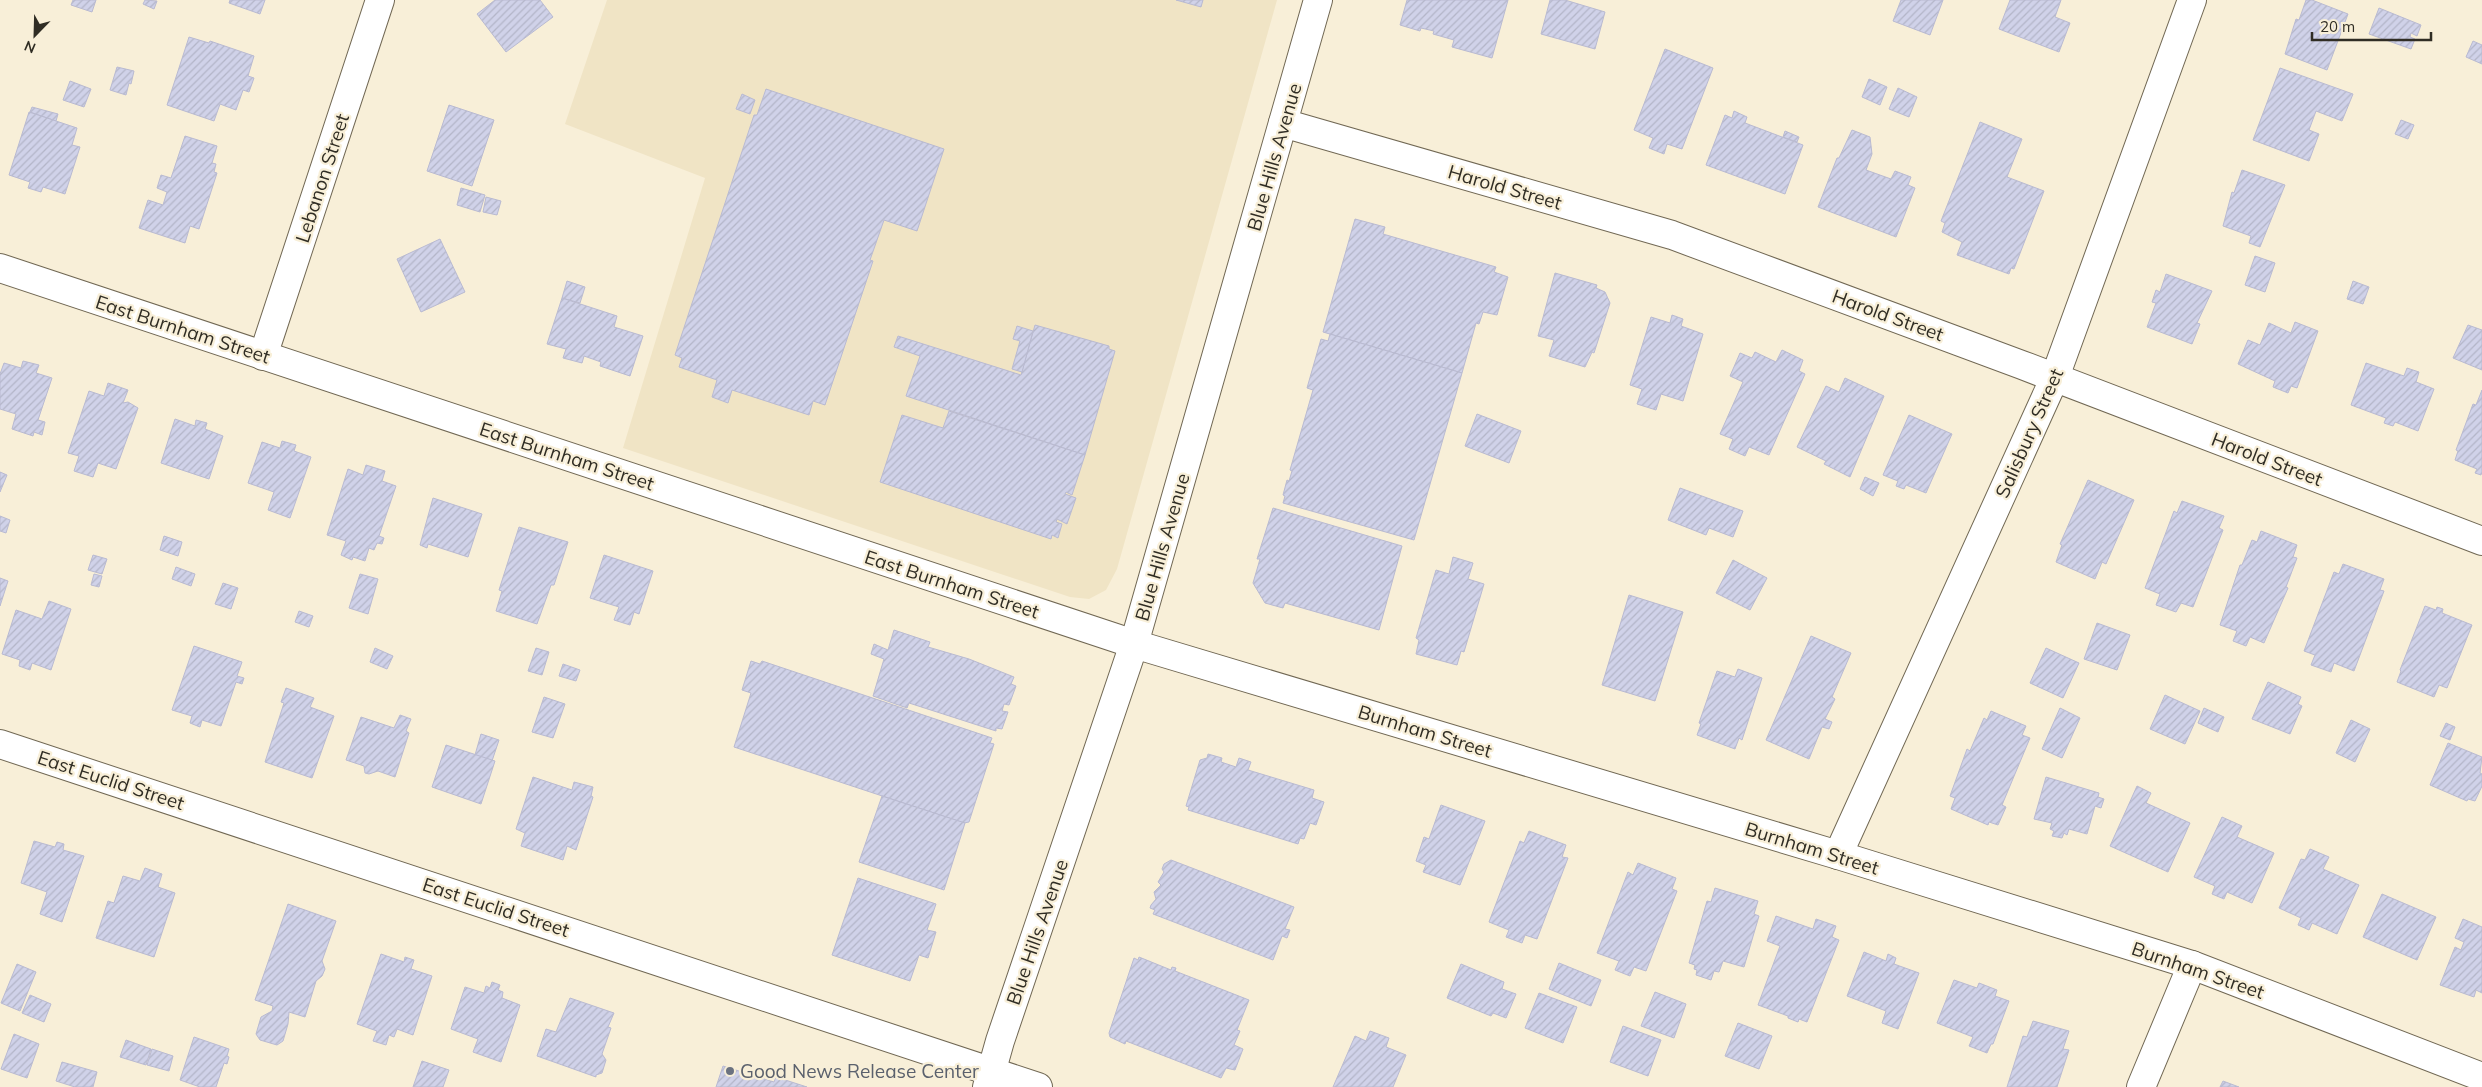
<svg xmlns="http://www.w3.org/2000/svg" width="2482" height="1087" font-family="Mulish,sans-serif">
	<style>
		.built { fill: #f0e4c5 }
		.building { fill: url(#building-hatch); stroke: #b9bad1 }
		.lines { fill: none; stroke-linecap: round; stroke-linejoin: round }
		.street-casing { stroke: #716854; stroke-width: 30 }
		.secondary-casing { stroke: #716854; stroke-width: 30 }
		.street { stroke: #fff; stroke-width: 28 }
		.secondary { stroke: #fff; stroke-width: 28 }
		.worship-dot { fill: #6b7280; stroke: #f8efd8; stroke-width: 2 }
		.labels { text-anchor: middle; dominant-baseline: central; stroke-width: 4.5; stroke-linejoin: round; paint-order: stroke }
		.street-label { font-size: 19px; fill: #302d24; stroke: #f8efd8 }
		.worship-label { font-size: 19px; fill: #5b616d; stroke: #f8efd8; text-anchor: start }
	</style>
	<defs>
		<pattern id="building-hatch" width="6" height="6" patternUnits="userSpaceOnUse" patternTransform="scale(1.25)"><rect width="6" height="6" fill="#d0d2e9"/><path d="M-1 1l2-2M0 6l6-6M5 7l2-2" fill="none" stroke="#b3b5c8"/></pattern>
	</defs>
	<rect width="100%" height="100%" fill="#f8efd8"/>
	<path class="built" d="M607 0H1277L1117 569 1106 590 1089 599 1070 597 623 448 705 178 565 124Z"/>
	<g class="building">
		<path d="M73 0H96L92 12 71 5Z"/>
		<path d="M145 0 157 1 154 9 143 4Z"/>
		<path d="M230 0H265L260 14 229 3Z"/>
		<path d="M495 0H540L553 17 506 52 477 14Z"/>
		<path d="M1176 0H1203L1201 7Z"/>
		<path d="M1407 0H1508L1492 58 1452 47 1454 40 1433 34 1434 31 1421 28 1420 31 1400 25Z"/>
		<path d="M1550 0H1565L1605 12 1595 49 1541 34Z"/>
		<path d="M1901 0H1943L1930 35 1893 21Z"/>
		<path d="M2010 0H2061L2055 17 2070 23 2059 52 1999 29Z"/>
		<path d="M2306 0H2312L2348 14 2327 70 2285 54 2296 19 2299 20Z"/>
		<path d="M2379 8 2421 25 2417 36 2411 33 2410 37 2415 39 2411 49 2369 34Z"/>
		<path d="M189 37 209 43 210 41 254 56 248 76 254 78 249 92 243 90 236 110 220 104 214 121 167 105Z"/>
		<path d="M2473 41 2482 45V64L2466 57Z"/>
		<path d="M1665 49 1713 68 1682 149 1667 144 1664 154 1649 148 1653 138 1634 130Z"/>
		<path d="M117 67 134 71 131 84 129 83 126 95 110 90Z"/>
		<path d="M2280 68 2353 94 2342 121 2316 111 2309 130 2319 134 2309 161 2253 140Z"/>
		<path d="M1869 79 1887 87 1880 105 1862 97Z"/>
		<path d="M70 81 91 89 84 107 63 100Z"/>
		<path d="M1898 88 1917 97 1909 117 1889 109Z"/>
		<path d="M766 89 944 149 917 231 884 220 870 260 873 261 825 405 813 401 809 415 732 390 728 403 712 397 717 380 679 367 682 358 675 355 754 115H757Z"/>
		<path d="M742 94 755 100 750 114 736 109Z"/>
		<path d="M449 105 494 120 472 186 427 171Z"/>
		<path d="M32 107 58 114 56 121 30 112Z"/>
		<path d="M1734 111 1747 117 1745 123 1803 145 1785 194 1706 165 1725 115 1732 118Z"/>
		<path d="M29 112 77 128 72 145 80 147 65 194 43 187 41 192 28 188 30 182 9 175Z"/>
		<path d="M2401 120 2414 125 2408 139 2395 134Z"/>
		<path d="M1980 122 2022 139 2007 177 2044 191 2014 269 2011 268 2009 274 1957 255 1962 242 1942 232 1945 223 1941 221Z"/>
		<path d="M1852 130 1870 137 1872 154 1866 170 1891 179 1895 171 1911 177 1908 185 1915 188 1896 237 1818 207 1837 158H1839Z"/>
		<path d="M1785 131 1799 137 1797 142 1783 137Z"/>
		<path d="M185 136 217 146 212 163 216 164 214 172 217 173 199 229 190 226 185 243 139 228 148 200 163 205 167 192 157 188 161 175 171 178Z"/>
		<path d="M2242 170 2285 185 2260 247 2249 243 2251 236 2223 226 2232 192 2234 193Z"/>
		<path d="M461 188 485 195 480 212 457 205Z"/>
		<path d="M486 197 501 201 497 215 483 212Z"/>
		<path d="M1355 219 1385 227 1383 234 1496 267 1494 272 1508 277 1497 315 1483 312 1479 324 1476 323 1462 373 1323 332Z"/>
		<path d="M440 239 465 292 421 312 397 259Z"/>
		<path d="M2255 256 2275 263 2265 292 2245 285Z"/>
		<path d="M1555 273 1597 285 1596 288 1605 292 1610 303 1594 353 1592 352 1585 367 1549 356 1554 340 1538 336Z"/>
		<path d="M2166 274 2212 291 2197 323 2200 324 2192 344 2147 327 2156 303 2152 302 2156 290 2160 292Z"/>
		<path d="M567 281 585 287 580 303 562 298Z"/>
		<path d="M2353 281 2369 287 2363 304 2347 299Z"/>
		<path d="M562 298 617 316 614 327 643 336 630 376 600 366 601 362 584 356 582 363 563 358 566 349 547 344Z"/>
		<path d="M1672 315 1683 319 1681 326 1703 334 1683 401 1661 394 1656 410 1637 404 1642 389 1630 385 1651 317 1670 323Z"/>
		<path d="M2295 322 2318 331 2297 388 2291 386 2288 393 2273 387 2275 381 2238 364 2248 340 2260 345 2269 323 2291 333Z"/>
		<path d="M1035 325 1109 346V349L1115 351 1085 455 906 396 920 356 894 347 898 336 1021 375Z"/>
		<path d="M2468 325 2482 330V370L2453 358Z"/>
		<path d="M1017 326 1033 331 1022 372 1012 369 1020 341 1013 339Z"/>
		<path d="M1330 334 1462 373 1414 540 1283 503 1285 496 1283 495 1287 480 1289 481 1292 471 1290 470 1313 390 1307 388 1321 339 1328 341Z"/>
		<path d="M1782 350 1803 360 1799 371 1805 374 1769 455 1749 447 1745 456 1729 449 1733 439 1720 434 1743 382 1730 376 1740 353 1752 358 1755 352 1776 362Z"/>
		<path d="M23 361 39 365 36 373 52 378 38 420 45 422 42 435 34 432 33 436 12 429 16 414 0 409V374L4 363 21 368Z"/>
		<path d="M2366 363 2404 376 2407 368 2419 372 2416 382 2434 389 2418 431 2395 422 2393 426 2384 423 2386 418 2351 405Z"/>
		<path d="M1845 378 1884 396 1850 477 1824 464 1826 461 1797 447 1826 386 1839 392Z"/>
		<path d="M108 383 128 390 123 403 128 402 138 408 116 469 98 463 93 477 74 471 79 456 68 453 89 391 104 396Z"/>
		<path d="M2482 390V472L2481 475 2475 473 2477 469 2455 460 2458 451 2456 450 2473 404 2476 405Z"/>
		<path d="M949 411 1085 455 1072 495 1066 492 1065 494 1076 498 1067 524 1057 519 1056 522 1062 524 1058 538 1052 535 1051 539 880 482 902 415 943 428Z"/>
		<path d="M1477 414 1521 431 1509 463 1465 446Z"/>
		<path d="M1909 415 1952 434 1926 493 1906 485 1904 489 1896 486 1898 481 1883 475Z"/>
		<path d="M175 419 195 426 196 420 207 423 205 429 223 436 209 479 161 463Z"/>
		<path d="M282 441 296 445 294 451 311 457 290 518 268 510 274 492 248 483 262 442 280 448Z"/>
		<path d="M366 465 385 471 382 481 396 486 379 536 384 538 382 544 377 543 374 550 369 548 365 561 353 557 352 560 341 555 346 541 327 535 348 469 363 475Z"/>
		<path d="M0 472 7 475 0 492Z"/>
		<path d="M1865 477 1879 483 1873 496 1860 489Z"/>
		<path d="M2088 480 2134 500 2106 564 2102 562 2095 579 2056 562 2062 545 2060 544Z"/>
		<path d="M1680 488 1743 511 1733 537 1709 528 1706 535 1668 520Z"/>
		<path d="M433 498 482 514 468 557 428 544 427 548 420 545Z"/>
		<path d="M2182 501 2224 516 2219 528 2223 530 2193 607 2181 603 2176 612 2156 605 2160 594 2145 588 2174 511 2177 513Z"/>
		<path d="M1273 508 1402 546 1379 630 1285 603 1283 608 1265 603 1253 583 1260 559H1257Z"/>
		<path d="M0 516 10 520 6 533 0 531Z"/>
		<path d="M519 527 568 542 554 585H551L537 624 496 611 502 591 499 590Z"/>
		<path d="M2261 531 2297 545 2293 557 2297 558 2286 587 2288 588 2264 643 2250 637 2246 646 2233 641 2237 631 2220 625 2240 565H2242L2252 540 2257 542Z"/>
		<path d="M164 536 182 542 178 556 160 550Z"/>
		<path d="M93 555 107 559 102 574 88 570Z"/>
		<path d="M604 555 653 571 639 614 634 612 630 625 614 620 619 607 590 598Z"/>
		<path d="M1453 557 1473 563 1468 579 1484 584 1464 652 1461 651 1457 665 1416 654 1419 640 1416 638 1436 570 1449 574Z"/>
		<path d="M1733 560 1767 578 1750 610 1716 593Z"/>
		<path d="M2343 564 2384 579 2380 590 2384 591 2354 671 2334 663 2331 672 2311 665 2315 655 2304 651 2334 572 2339 574Z"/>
		<path d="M176 567 195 574 191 586 172 579Z"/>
		<path d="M94 574 102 576 99 587 91 585Z"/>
		<path d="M360 574 378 579 368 614 349 608Z"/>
		<path d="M0 578 8 581 0 606Z"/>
		<path d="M223 583 238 588 231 609 215 604Z"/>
		<path d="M1629 595 1683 612 1655 701 1602 685Z"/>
		<path d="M49 601 71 609 51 670 32 663 30 670 19 666 20 660 2 654 16 610 42 619Z"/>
		<path d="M2425 606 2436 610 2437 607 2443 609 2442 613 2472 625 2447 688 2439 685 2434 697 2397 682 2401 671 2400 670Z"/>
		<path d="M299 611 313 616 309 627 295 622Z"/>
		<path d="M2097 623 2130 635 2117 670 2084 659Z"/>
		<path d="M894 630 930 642 928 647 969 659 1014 677 1011 684 1016 686 1009 705 1004 704 1002 711 1008 712 1002 729 996 728V731L909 703 907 708 873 696 884 659 871 654 874 644 888 650Z"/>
		<path d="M1811 636 1851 653 1832 697 1835 699 1825 719 1832 722 1829 729 1822 727 1809 759 1766 740Z"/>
		<path d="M194 646 242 662 237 676 244 678 242 684 236 682 221 726 202 720 200 727 190 723 192 716 172 710Z"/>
		<path d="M375 648 393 656 387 669 370 662Z"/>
		<path d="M536 648 549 652 542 675 528 671Z"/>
		<path d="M2046 648 2079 663 2063 698 2030 683Z"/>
		<path d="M751 661 760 664 762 661 992 738 990 743 994 744 969 822 964 823 734 747 751 693 742 690Z"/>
		<path d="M563 664 580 670 576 681 559 676Z"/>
		<path d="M1738 669 1762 678 1742 740 1739 738 1735 749 1697 735 1701 724 1699 723 1717 671 1735 677Z"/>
		<path d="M2268 682 2301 697 2298 704 2302 706 2290 734 2252 719Z"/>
		<path d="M286 688 314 698 310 707 334 716 312 778 265 762 284 703 281 702Z"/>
		<path d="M2165 695 2200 711 2185 744 2150 729Z"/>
		<path d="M544 697 565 704 553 738 532 732Z"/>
		<path d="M2060 708 2080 718 2062 758 2042 749Z"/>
		<path d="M2204 708 2224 717 2218 732 2198 723Z"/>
		<path d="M1991 711 2026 726 2022 735 2030 738 2002 805 2006 807 1998 825 1989 822 1988 825 1951 809 1955 798 1950 796 1967 749 1970 751 1984 718 1987 720Z"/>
		<path d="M400 715 411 719 406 731 409 733 395 777 378 771 369 774 365 773 364 766 346 760 361 717 394 728Z"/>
		<path d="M2351 720 2370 729 2355 762 2336 753Z"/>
		<path d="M2446 723 2455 727 2450 740 2440 736Z"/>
		<path d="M481 734 499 740 492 761 475 755Z"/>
		<path d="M2448 743 2482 757 2480 773 2482 774V786L2475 801 2468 799 2467 801 2430 785Z"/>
		<path d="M446 745 495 761 481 804 432 787Z"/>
		<path d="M1208 754 1222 758 1221 762 1236 767 1239 758 1251 762 1248 770 1314 790 1312 798 1324 802 1316 825 1310 823 1304 839 1300 838 1298 844 1188 810 1189 807 1186 806 1200 760 1207 758Z"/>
		<path d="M533 777 572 790 574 782 593 787 591 796 593 797 576 850 567 846 563 860 521 846 525 833 516 829Z"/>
		<path d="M2046 777 2099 793 2098 797 2104 799 2101 808 2095 806 2087 834 2069 829 2067 835 2064 833 2062 838 2052 836 2054 831 2050 829 2052 823 2034 819Z"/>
		<path d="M2137 786 2151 793 2146 803 2190 823 2168 872 2110 846Z"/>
		<path d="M882 796 965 823 944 890 859 862Z"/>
		<path d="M1441 805 1485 821 1460 885 1423 872 1426 865 1416 861 1424 837 1429 839Z"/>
		<path d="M2222 817 2242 826 2237 837 2274 853 2252 903 2227 892 2224 899 2212 894 2215 886 2194 877Z"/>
		<path d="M1529 831 1566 845 1562 857 1568 858 1537 939 1525 935 1522 943 1506 937 1509 930 1489 922 1520 841 1524 843Z"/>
		<path d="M34 841 55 847 57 842 64 844 63 850 84 856 62 922 40 914 47 892 21 883Z"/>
		<path d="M2310 849 2329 857 2323 869 2359 885 2337 934 2312 923 2309 930 2298 925 2301 918 2279 908 2301 859 2305 860Z"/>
		<path d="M1171 860 1294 907 1285 929 1290 930 1287 938 1282 936 1273 960 1153 914 1155 910 1150 908 1151 905 1156 899 1154 892 1161 885 1158 882 1164 872 1162 869 1164 864Z"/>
		<path d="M1638 863 1676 878 1672 889 1677 891 1646 971 1634 967 1630 976 1615 970 1619 961 1597 953 1628 872 1633 875Z"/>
		<path d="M145 868 162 874 158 887 175 893 154 957 96 938 108 901 114 903 123 876 140 881Z"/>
		<path d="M858 878 936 904 927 930 936 932 928 958 919 955 910 981 832 955Z"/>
		<path d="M1715 888 1758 901 1754 914 1759 916 1744 967 1723 961 1719 972 1714 971 1711 980 1696 975 1697 970 1694 969 1695 965 1689 963 1707 901 1711 902Z"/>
		<path d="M2382 894 2436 917 2417 960 2363 937Z"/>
		<path d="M288 904 336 921 322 961 325 969 322 976 316 981 305 1017 289 1012 288 1024 283 1041 277 1045 260 1040 256 1034 261 1017 272 1011 273 1006 255 1000Z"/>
		<path d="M1776 916 1813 929 1816 919 1836 926 1832 937 1839 940 1807 1022 1799 1019 1798 1022 1788 1018V1016L1758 1005 1780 946 1767 941Z"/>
		<path d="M2463 919 2482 927V993L2476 990 2474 997 2440 985 2455 947 2461 950 2464 942 2455 938Z"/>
		<path d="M1864 952 1886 961 1888 954 1896 958 1894 964 1919 973 1898 1029 1882 1023 1886 1011 1847 996Z"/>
		<path d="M381 954 404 962 405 957 414 960 411 969 432 976 413 1035 397 1029 394 1037 389 1035 386 1045 373 1041 377 1031 357 1024Z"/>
		<path d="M1139 957 1171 970 1172 967 1176 968 1175 971 1249 1000 1237 1030 1240 1031 1234 1045 1243 1049 1235 1070 1226 1068 1221 1078 1126 1041 1125 1044 1110 1037 1109 1033 1134 958 1138 960Z"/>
		<path d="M1559 963 1601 980 1591 1006 1549 989Z"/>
		<path d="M17 964 36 972 20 1011 1 1003Z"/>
		<path d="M1461 964 1504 982 1502 989 1516 994 1506 1018 1493 1013 1491 1016 1447 998Z"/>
		<path d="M1954 980 1977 988 1979 983 1997 990 1995 996 2009 1001 1993 1044H1991L1987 1053 1969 1046 1973 1037 1937 1023Z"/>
		<path d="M492 982 500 985 498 990 503 992 502 998 520 1005 501 1062 473 1052 478 1039 451 1029 465 987 484 993 486 986 490 988Z"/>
		<path d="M1655 992 1686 1004 1674 1038 1641 1026Z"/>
		<path d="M1539 993 1577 1007 1563 1043 1525 1028Z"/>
		<path d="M30 995 51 1004 44 1022 22 1013Z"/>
		<path d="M570 998 614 1013 608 1027 611 1028 602 1054 606 1060 602 1073 596 1075V1077L537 1056 546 1029 556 1032Z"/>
		<path d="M2033 1021 2069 1031 2063 1049 2069 1050 2057 1087H2007L2023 1036 2027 1037Z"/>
		<path d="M1738 1023 1772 1036 1759 1069 1725 1056Z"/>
		<path d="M1623 1026 1661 1040 1648 1076 1610 1062Z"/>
		<path d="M1370 1031 1389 1038 1386 1047 1406 1055 1393 1087H1333L1355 1036 1366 1041Z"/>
		<path d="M14 1034 39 1044 27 1078 1 1069Z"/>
		<path d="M194 1037 229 1049 227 1056 229 1057 227 1064 224 1063 216 1087H200L180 1080Z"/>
		<path d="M126 1040 151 1049 146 1065 120 1057Z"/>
		<path d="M152 1049 173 1056 169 1071 147 1065Z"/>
		<path d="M422 1061 449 1070 443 1087H413Z"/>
		<path d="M62 1062 97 1072 93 1087H75L56 1081Z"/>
		<path d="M723 1066 774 1082 776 1077 807 1087H716Z"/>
		<path d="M2223 1081 2239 1087H2220Z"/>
	</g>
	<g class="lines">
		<defs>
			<g id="street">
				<path d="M1283 123 1672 235 2022 365 2482 541"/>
				<path d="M0 268 1134 644 1838 855 2192 965 2482 1077"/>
				<path d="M263 356 380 0"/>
				<path d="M0 744 1038 1087"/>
				<path d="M1838 855 2055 377 2192 0"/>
				<path d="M2141 1087 2192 965"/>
			</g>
			<path id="secondary" d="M987 1087 1000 1041 1134 644 1318 0"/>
		</defs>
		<use href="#street" class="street-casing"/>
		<use href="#secondary" class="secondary-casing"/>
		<use href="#street" class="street"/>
		<use href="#secondary" class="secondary"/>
	</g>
	<circle class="worship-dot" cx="730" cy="1071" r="5"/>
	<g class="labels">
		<g class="street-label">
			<text transform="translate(1274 157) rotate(-74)">Blue Hills Avenue</text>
			<text transform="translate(322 178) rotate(-72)">Lebanon Street</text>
			<text transform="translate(1505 187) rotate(16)">Harold Street</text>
			<text transform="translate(1888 315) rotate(20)">Harold Street</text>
			<text transform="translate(183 329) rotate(18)">East Burnham Street</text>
			<text transform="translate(2029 433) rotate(-66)">Salisbury Street</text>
			<text transform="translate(567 456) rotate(18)">East Burnham Street</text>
			<text transform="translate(2267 459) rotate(21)">Harold Street</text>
			<text transform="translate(1162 547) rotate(-74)">Blue Hills Avenue</text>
			<text transform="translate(952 584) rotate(18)">East Burnham Street</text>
			<text transform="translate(1425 731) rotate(17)">Burnham Street</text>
			<text transform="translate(111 780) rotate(18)">East Euclid Street</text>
			<text transform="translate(1812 848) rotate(17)">Burnham Street</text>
			<text transform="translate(496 907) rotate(18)">East Euclid Street</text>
			<text transform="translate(1037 932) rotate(-71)">Blue Hills Avenue</text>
			<text transform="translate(2198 970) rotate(19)">Burnham Street</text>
		</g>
		<g class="worship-label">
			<text x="740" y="1071">Good News Release Center</text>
		</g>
	</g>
	<g transform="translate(35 35) rotate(203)" stroke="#f8efd8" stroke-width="4" paint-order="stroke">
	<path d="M0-4L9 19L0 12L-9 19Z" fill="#302d24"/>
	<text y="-8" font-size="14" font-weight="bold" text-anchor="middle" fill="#302d24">N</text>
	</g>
	<path d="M2312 32v8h119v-8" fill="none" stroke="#302d24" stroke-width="2.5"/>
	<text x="2320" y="32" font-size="15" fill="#302d24" stroke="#f8efd8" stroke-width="4" paint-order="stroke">20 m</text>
</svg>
